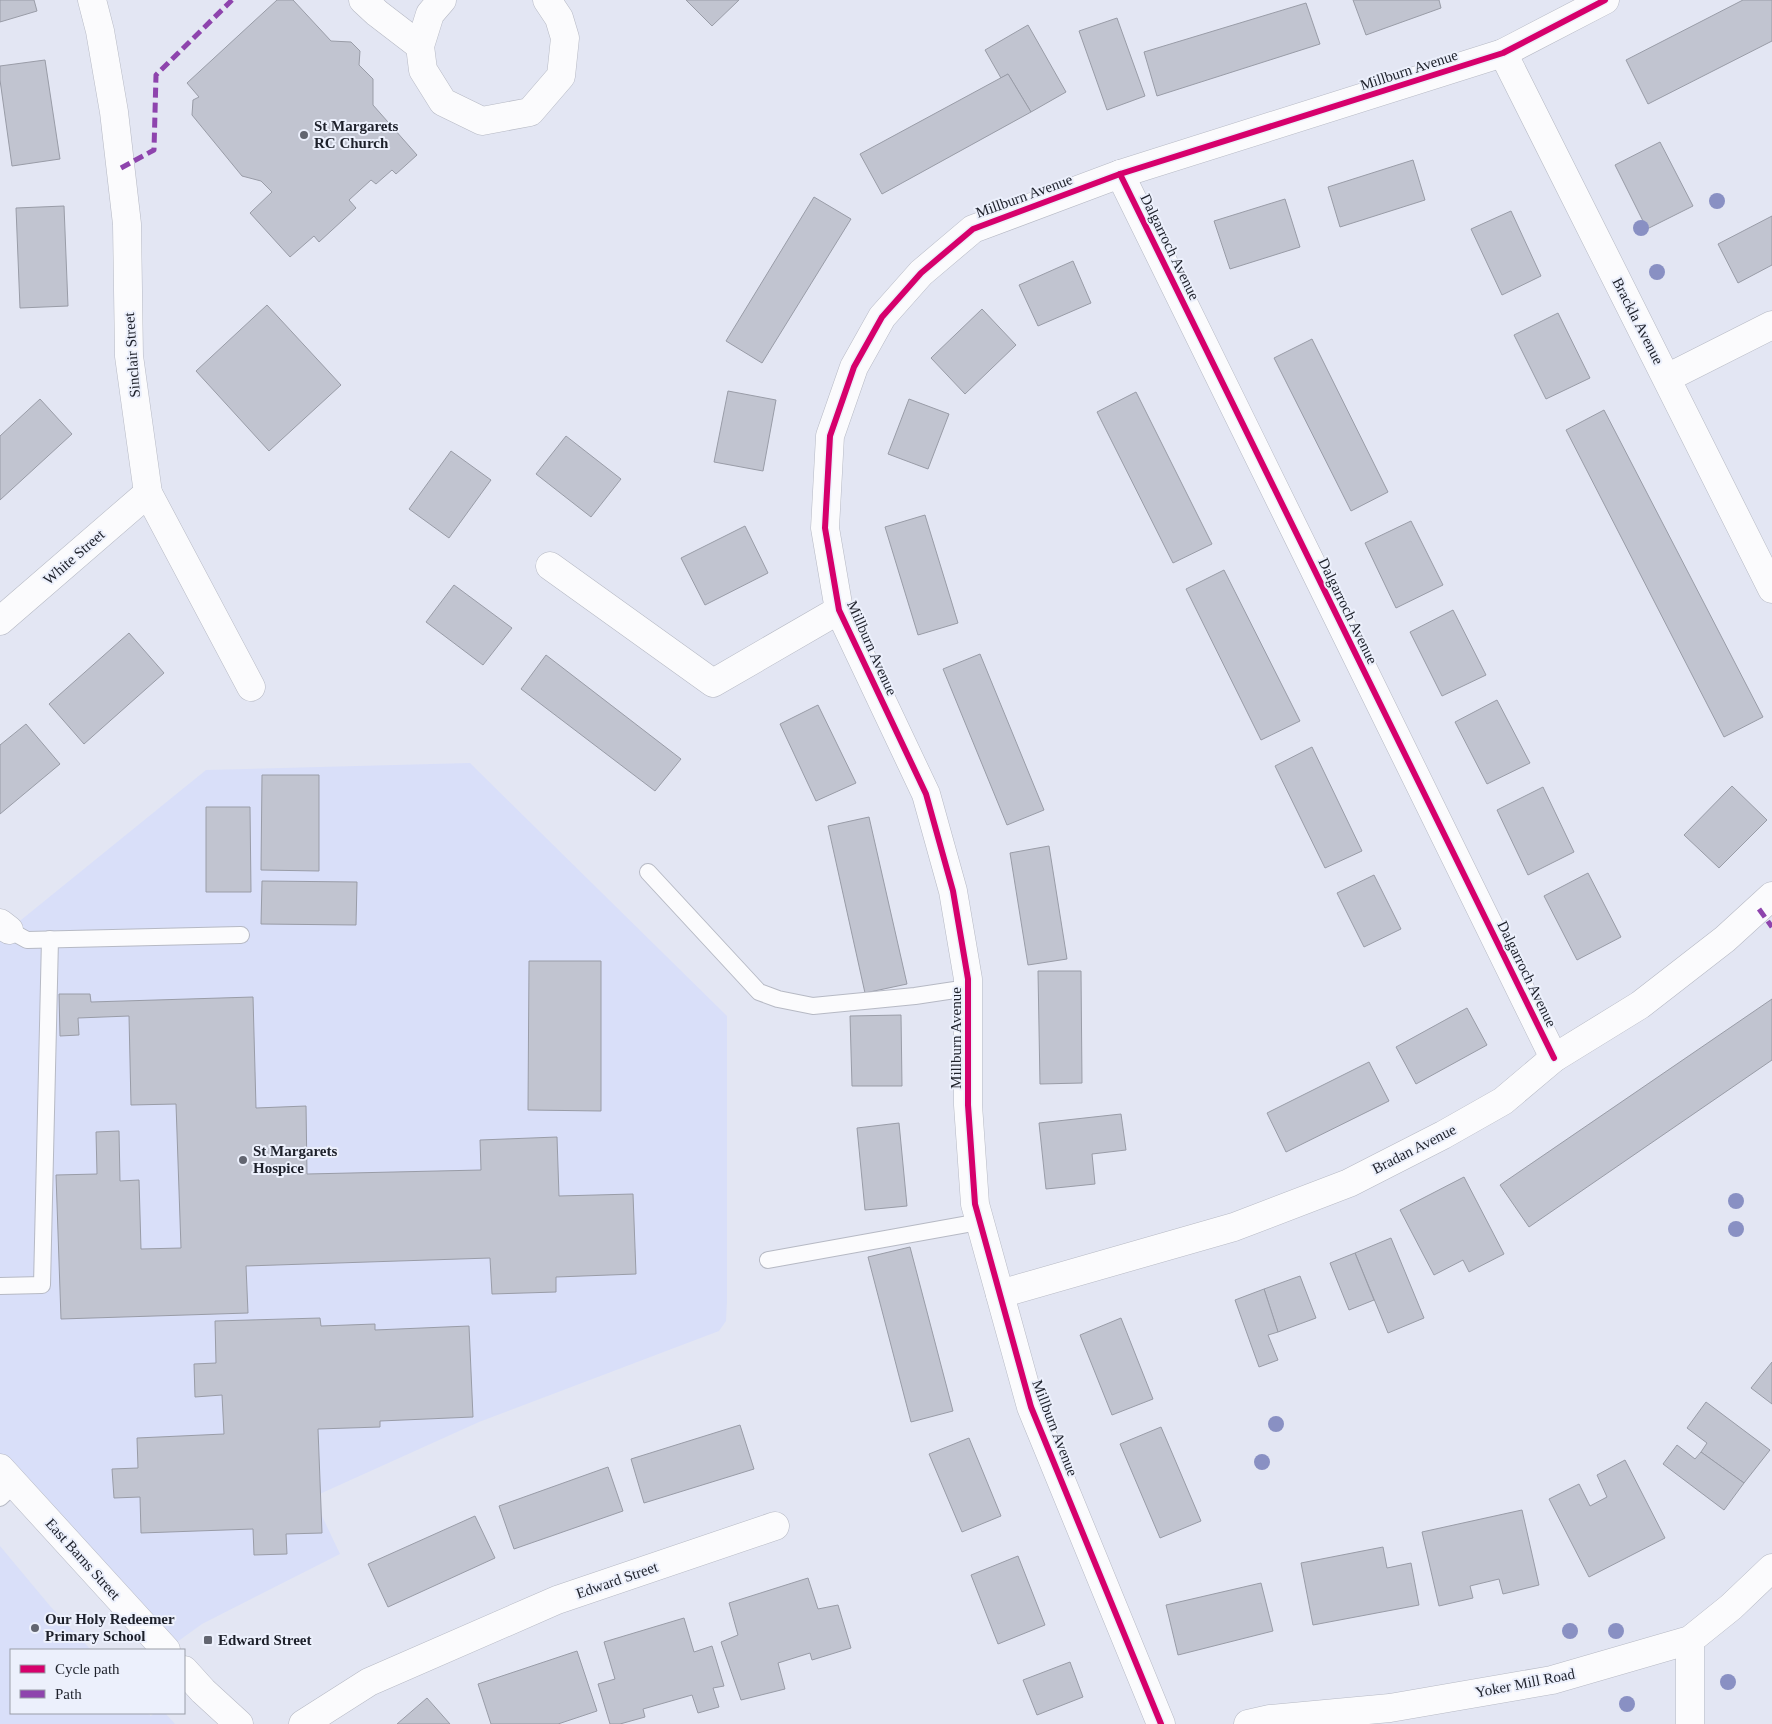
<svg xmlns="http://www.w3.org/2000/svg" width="1772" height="1724" font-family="Georgia,serif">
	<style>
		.built { fill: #d9dff9 }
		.building { fill: #c1c4d0; stroke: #999ca7 }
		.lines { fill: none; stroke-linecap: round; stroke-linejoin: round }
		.service-casing { stroke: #b6b9c4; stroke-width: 18 }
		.minor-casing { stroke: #b6b9c4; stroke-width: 29 }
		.service { stroke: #fbfbfd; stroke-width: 16 }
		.minor { stroke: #fbfbfd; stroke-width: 28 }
		.quiet { stroke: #8e44ad; stroke-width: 5; stroke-dasharray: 10 5; stroke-linecap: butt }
		.cycleway-casing { stroke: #ecf0fc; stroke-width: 9 }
		.cycleway { stroke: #d6006c; stroke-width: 6 }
		.tree { fill: #8990c3 }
		.poi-dot { fill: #626570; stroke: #ecf0fc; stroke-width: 2 }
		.labels { text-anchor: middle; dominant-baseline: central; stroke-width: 4; stroke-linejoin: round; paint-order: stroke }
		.street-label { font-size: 15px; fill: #1d202a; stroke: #ecf0fc }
		.poi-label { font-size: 15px; font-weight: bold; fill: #1d202a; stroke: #ecf0fc; text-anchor: start }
	</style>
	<rect width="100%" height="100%" fill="#e3e6f3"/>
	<g class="built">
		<path d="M470 763 727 1016V1301L726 1321 719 1331 479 1422 313 1497 340 1554 202 1624 166 1650 0 1468V937L206 770Z"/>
		<path d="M0 1546 50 1606 91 1650H11V1713H147L151 1716 154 1713H165L175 1724H0Z"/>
	</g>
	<g class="building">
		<path d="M0 0H34L37 11 0 22Z"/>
		<path d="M277 0H293L331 41 351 42 360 51 359 65 373 79V105L417 155 396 174 392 170 376 184 371 180 349 200 356 208 319 242 314 236 290 257 250 213 272 192 261 181 242 176 192 115 193 100 199 97 187 83Z"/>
		<path d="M686 0H739L712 26Z"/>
		<path d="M1353 0H1439L1441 8 1366 35Z"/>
		<path d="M1743 0H1772V41L1648 104 1626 60Z"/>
		<path d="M1306 3 1320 44 1157 96 1144 52Z"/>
		<path d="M1117 18 1145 96 1107 110 1079 31Z"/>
		<path d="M1028 25 1066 92 1031 112 1008 74 1001 78 985 50Z"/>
		<path d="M45 60 60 159 12 166 0 80V66Z"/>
		<path d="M1008 74 1031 112 882 194 860 154Z"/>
		<path d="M1660 142 1693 206 1647 229 1615 165Z"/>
		<path d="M1413 160 1425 200 1340 227 1328 187Z"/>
		<path d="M814 197 851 219 762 363 726 341Z"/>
		<path d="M1285 199 1300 247 1230 269 1214 221Z"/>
		<path d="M64 206 68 306 20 308 16 208Z"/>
		<path d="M1511 211 1541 276 1502 295 1471 229Z"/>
		<path d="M1772 216V265L1738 283 1718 244Z"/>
		<path d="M1073 261 1091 303 1038 326 1019 285Z"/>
		<path d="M267 305 341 385 269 451 196 371Z"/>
		<path d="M982 309 1016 345 965 394 931 358Z"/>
		<path d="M1558 313 1590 378 1546 399 1514 335Z"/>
		<path d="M1312 339 1388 492 1351 511 1274 358Z"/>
		<path d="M728 391 776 400 763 471 714 462Z"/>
		<path d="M1136 392 1212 544 1173 563 1097 412Z"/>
		<path d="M40 399 72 434 0 500V436Z"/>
		<path d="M909 399 949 414 928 469 888 454Z"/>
		<path d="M1604 410 1763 717 1724 737 1566 430Z"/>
		<path d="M566 436 621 479 591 517 536 474Z"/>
		<path d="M451 451 491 480 449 538 409 509Z"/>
		<path d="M925 515 958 623 918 635 885 527Z"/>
		<path d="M1411 521 1443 585 1396 608 1365 543Z"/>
		<path d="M745 526 768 573 705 605 681 558Z"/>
		<path d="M1224 570 1300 721 1261 740 1186 589Z"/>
		<path d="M454 585 512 628 483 665 426 622Z"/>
		<path d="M1453 610 1486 675 1442 696 1410 632Z"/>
		<path d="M129 633 164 673 84 744 49 704Z"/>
		<path d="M980 654 1044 810 1007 825 943 669Z"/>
		<path d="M546 655 681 759 655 791 521 689Z"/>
		<path d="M1497 700 1530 763 1487 784 1455 722Z"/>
		<path d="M818 705 856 783 816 801 780 724Z"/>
		<path d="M26 724 60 764 0 814V745Z"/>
		<path d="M1312 747 1362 851 1325 868 1275 766Z"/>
		<path d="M262 775H319V871L261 870Z"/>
		<path d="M1732 786 1767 820 1719 868 1684 835Z"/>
		<path d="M1543 787 1574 852 1528 875 1497 810Z"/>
		<path d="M206 807H250L251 892H206Z"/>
		<path d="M869 817 907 984 865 993 828 826Z"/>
		<path d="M1049 846 1067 959 1028 965 1010 853Z"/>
		<path d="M1588 873 1621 937 1577 960 1544 896Z"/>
		<path d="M1374 875 1401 929 1364 947 1337 893Z"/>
		<path d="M262 881 357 882 356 925 261 924Z"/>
		<path d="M529 961H601V1111L528 1110Z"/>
		<path d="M1038 971H1081L1082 1083 1040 1084Z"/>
		<path d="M59 994H90L91 1002 253 997 256 1108 306 1106 307 1174 481 1170 480 1140 557 1137 559 1196 633 1194 636 1274 556 1277V1292L492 1294 490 1258 246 1266 248 1313 61 1319 56 1175 97 1174 96 1132 119 1131 120 1181 139 1180 141 1249 181 1248 176 1104 131 1105 129 1016 78 1018 79 1035 60 1036Z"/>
		<path d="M1772 999V1060L1529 1227 1500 1185Z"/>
		<path d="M1467 1008 1487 1045 1416 1084 1396 1047Z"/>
		<path d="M901 1015 902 1086H852L850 1016Z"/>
		<path d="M1369 1062 1389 1101 1286 1152 1267 1113Z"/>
		<path d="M1121 1114 1126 1150 1092 1154 1095 1184 1046 1189 1039 1123Z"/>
		<path d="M899 1123 907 1206 865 1210 857 1128Z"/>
		<path d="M1464 1177 1504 1254 1469 1272 1463 1260 1434 1275 1400 1210Z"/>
		<path d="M1391 1238 1424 1318 1388 1333 1355 1253Z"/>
		<path d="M910 1247 953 1411 911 1422 868 1257Z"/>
		<path d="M1355 1253 1374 1300 1349 1310 1330 1263Z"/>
		<path d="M1300 1276 1316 1318 1278 1332 1264 1289Z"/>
		<path d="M1264 1289 1278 1332 1268 1335 1278 1360 1259 1367 1235 1300Z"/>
		<path d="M320 1318 321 1326 375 1324V1330L469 1326 473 1417 380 1421V1427L318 1429 322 1533 286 1534 287 1554 254 1555 253 1529 141 1533 140 1497 114 1498 112 1469 138 1468 137 1438 224 1434 222 1395 195 1397 194 1364 216 1363 215 1321Z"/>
		<path d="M1121 1318 1153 1399 1112 1415 1080 1335Z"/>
		<path d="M1772 1362V1404L1751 1388Z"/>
		<path d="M1706 1402 1770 1450 1744 1483 1701 1452 1707 1443 1687 1428Z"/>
		<path d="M740 1425 754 1469 644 1503 631 1459Z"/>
		<path d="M1161 1427 1201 1521 1160 1538 1120 1444Z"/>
		<path d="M969 1438 1001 1516 962 1532 929 1454Z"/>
		<path d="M1677 1445 1695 1459 1701 1452 1744 1483 1724 1510 1663 1464Z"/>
		<path d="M1625 1460 1665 1538 1589 1577 1549 1499 1579 1484 1590 1506 1607 1497 1597 1475Z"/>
		<path d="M608 1467 623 1511 514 1549 499 1506Z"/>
		<path d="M1522 1510 1539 1585 1503 1594 1499 1579 1470 1586 1473 1598 1439 1606 1422 1532Z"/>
		<path d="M475 1516 495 1558 388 1607 368 1564Z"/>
		<path d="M1383 1547 1387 1568 1411 1563 1419 1605 1313 1625 1301 1563Z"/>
		<path d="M1018 1556 1045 1625 998 1644 971 1575Z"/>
		<path d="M808 1578 818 1609 838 1605 851 1648 812 1660 810 1653 778 1663 785 1689 741 1700 721 1642 738 1635 729 1603Z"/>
		<path d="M1261 1583 1273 1631 1178 1655 1166 1605Z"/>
		<path d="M684 1618 694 1652 712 1646 724 1686 713 1688 719 1707 698 1713 692 1695 643 1709 645 1717 620 1724H610L598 1684 615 1679 604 1642Z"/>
		<path d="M577 1651 597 1711 558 1724H491L478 1684Z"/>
		<path d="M1070 1662 1083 1697 1037 1715 1023 1680Z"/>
		<path d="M427 1698 450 1724H397Z"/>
	</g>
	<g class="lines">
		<defs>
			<g id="service">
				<path d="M648 872 759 992 778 999 813 1006 915 996 968 988"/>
				<path d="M9 930 27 940 241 935"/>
				<path d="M768 1260 979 1222"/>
				<path d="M0 1286 42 1285 50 939"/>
				<path d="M0 1498 15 1484"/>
			</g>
			<g id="minor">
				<path d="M92 0 100 31 114 112 127 224 129 356 148 493 251 687"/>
				<path d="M363 0 377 13 420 46"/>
				<path d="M442 0 430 14 420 46 423 70 443 102 482 121 530 112 561 76 565 38 559 18 547 0"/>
				<path d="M1503 53 1772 589"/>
				<path d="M1120 174 1554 1058"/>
				<path d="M1667 378 1772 325"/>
				<path d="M550 566 713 683 839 610"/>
				<path d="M0 621 148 493"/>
				<path d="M0 923 9 930"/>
				<path d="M1000 1294 1234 1227 1349 1183 1443 1135 1503 1101 1554 1058 1640 1005 1725 939 1772 896"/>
				<path d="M0 1468 166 1650"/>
				<path d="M184 1670 203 1691 239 1724"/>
				<path d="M303 1724 369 1682 557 1600 775 1526"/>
				<path d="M1161 1724 1031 1407 975 1204 968 1105V979L953 891 926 794 839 610 825 528 830 436 854 367 882 317 921 273 973 229 1120 174 1503 53 1605 0"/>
				<path d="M1248 1724 1270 1719 1390 1708 1552 1680 1690 1640 1731 1607 1772 1568"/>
				<path d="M1690 1724V1640"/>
			</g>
		</defs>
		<use href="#service" class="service-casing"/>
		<use href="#minor" class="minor-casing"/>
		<use href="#service" class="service"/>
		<use href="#minor" class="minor"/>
		<g class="quiet">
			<path d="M121 168 154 150 156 75 232 0"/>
			<path d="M1759 909 1772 927"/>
		</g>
		<defs>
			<g id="cycleway">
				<path d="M1120 174 1554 1058"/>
				<path d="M1161 1724 1031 1407 975 1204 968 1105V979L953 891 926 794 839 610 825 528 830 436 854 367 882 317 921 273 973 229 1120 174 1503 53 1605 0"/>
			</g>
		</defs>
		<use href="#cycleway" class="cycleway-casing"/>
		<use href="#cycleway" class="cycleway"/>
	</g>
	<g class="tree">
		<circle cx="1717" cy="201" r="8"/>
		<circle cx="1641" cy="228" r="8"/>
		<circle cx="1657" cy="272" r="8"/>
		<circle cx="1736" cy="1201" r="8"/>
		<circle cx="1736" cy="1229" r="8"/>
		<circle cx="1276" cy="1424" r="8"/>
		<circle cx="1262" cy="1462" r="8"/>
		<circle cx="1570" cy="1631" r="8"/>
		<circle cx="1616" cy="1631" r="8"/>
		<circle cx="1728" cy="1682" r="8"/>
		<circle cx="1627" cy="1704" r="8"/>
	</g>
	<g class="poi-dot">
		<circle cx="304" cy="135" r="5"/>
		<circle cx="243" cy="1160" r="5"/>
		<circle cx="35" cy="1628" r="5"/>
		<rect x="203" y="1635" width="10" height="10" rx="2.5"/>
	</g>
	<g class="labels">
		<g class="street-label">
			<text transform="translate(1409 70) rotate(-18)">Millburn Avenue</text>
			<text transform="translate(1024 196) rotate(-20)">Millburn Avenue</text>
			<text transform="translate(1170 247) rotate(64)">Dalgarroch Avenue</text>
			<text transform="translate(1638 321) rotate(63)">Brackla Avenue</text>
			<text transform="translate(132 355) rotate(-94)">Sinclair Street</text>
			<text transform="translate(74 557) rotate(-41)">White Street</text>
			<text transform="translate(1348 611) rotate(64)">Dalgarroch Avenue</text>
			<text transform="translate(872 648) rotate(66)">Millburn Avenue</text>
			<text transform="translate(1527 974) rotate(64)">Dalgarroch Avenue</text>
			<text transform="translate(956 1038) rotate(-90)">Millburn Avenue</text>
			<text transform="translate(1414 1149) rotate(-27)">Bradan Avenue</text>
			<text transform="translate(1055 1428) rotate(69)">Millburn Avenue</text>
			<text transform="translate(83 1559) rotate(48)">East Barns Street</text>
			<text transform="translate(617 1580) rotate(-19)">Edward Street</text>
			<text transform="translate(1525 1683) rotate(-11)">Yoker Mill Road</text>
		</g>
		<g class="poi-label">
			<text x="314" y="126">St Margarets<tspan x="314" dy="17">RC Church</tspan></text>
			<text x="253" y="1151">St Margarets<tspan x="253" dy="17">Hospice</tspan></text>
			<text x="45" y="1619">Our Holy Redeemer<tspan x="45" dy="17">Primary School</tspan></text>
			<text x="218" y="1640">Edward Street</text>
		</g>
	</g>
	<rect x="10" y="1649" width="175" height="65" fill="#ecf0fc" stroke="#999da8"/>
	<rect x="20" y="1665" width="25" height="8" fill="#d6006c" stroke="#999da8"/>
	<text x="55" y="1674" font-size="15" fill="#1d202a">Cycle path</text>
	<rect x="20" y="1690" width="25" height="8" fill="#8e44ad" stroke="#999da8"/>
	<text x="55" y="1699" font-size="15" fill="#1d202a">Path</text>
</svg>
